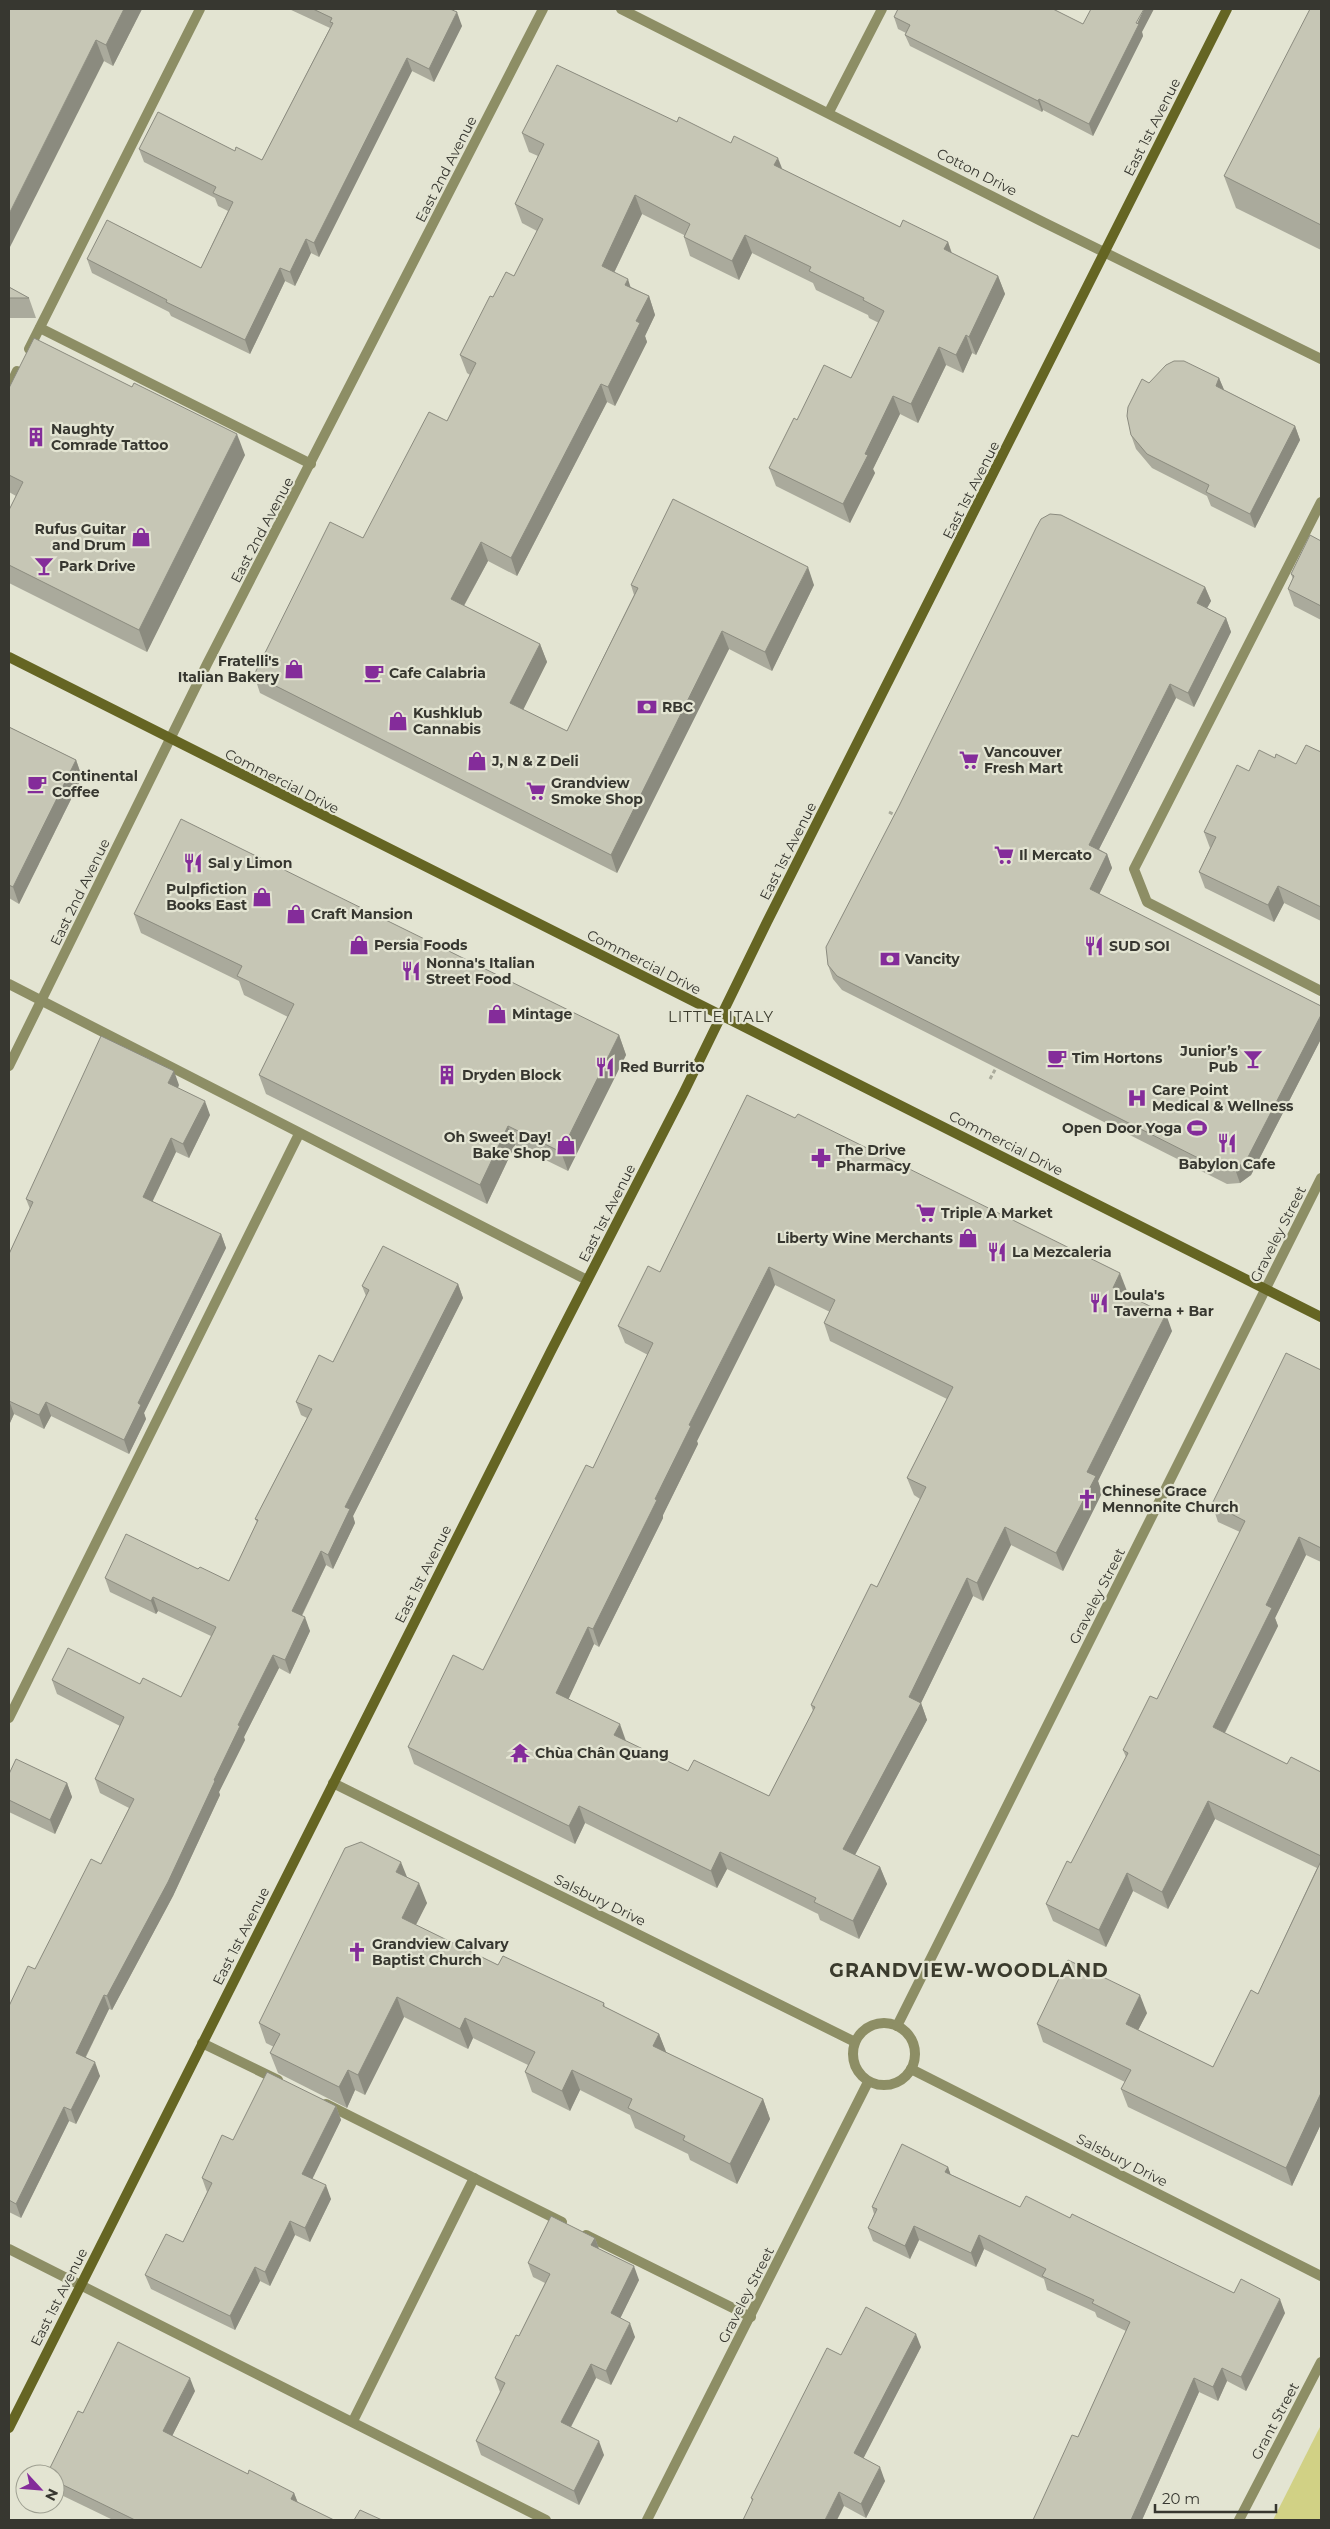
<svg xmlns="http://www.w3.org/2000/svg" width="1330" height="2529" font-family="Montserrat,sans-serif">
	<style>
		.green { fill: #d1d185 }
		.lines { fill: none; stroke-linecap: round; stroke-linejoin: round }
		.path { stroke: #aaab9c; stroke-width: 3; stroke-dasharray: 4 2.5; stroke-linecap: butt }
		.lane { stroke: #8d8e65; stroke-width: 10 }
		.street { stroke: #8d8e65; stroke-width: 10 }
		.secondary { stroke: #656523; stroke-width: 10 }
		.wall { fill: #aaaa9c; fill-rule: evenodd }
		.shaded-wall { fill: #8b8b7f }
		.building { fill: #c6c6b5; stroke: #8b8b7f; fill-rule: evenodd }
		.labels { text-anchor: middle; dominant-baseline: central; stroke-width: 4.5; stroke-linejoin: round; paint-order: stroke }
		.street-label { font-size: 14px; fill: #373730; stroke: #e3e4d2 }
		.poi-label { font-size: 14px; font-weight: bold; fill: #373730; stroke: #e3e4d2; text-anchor: start }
		.neighbourhood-label { font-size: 15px; letter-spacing: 1px; fill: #3b3b2d; stroke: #e3e4d2 }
		.district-label { font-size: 19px; font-weight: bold; letter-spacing: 1px; fill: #3b3b2d; stroke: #e3e4d2 }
	</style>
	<rect width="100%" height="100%" fill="#e3e4d2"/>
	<path class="green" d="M1321 2425V2520H1273Z"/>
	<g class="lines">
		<g class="path">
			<path d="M889 812 897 816"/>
			<path d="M990 1079 996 1068"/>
		</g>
		<g class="lane">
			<path d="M829 112 882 9"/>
			<path d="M40 328 311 464"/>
			<path d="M29 349 200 9"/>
			<path d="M9 388 17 371"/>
			<path d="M1321 502 1134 869 1147 902 1321 991"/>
			<path d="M9 984 587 1280"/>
			<path d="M9 1718 299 1134"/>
			<path d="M202 2043 278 2080"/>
			<path d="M326 2104 562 2222"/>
			<path d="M586 2235 751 2317"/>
			<path d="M9 2249 546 2520"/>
			<path d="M353 2421 474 2178"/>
		</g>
		<g class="street">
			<path d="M621 9 1043 222 1321 359"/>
			<path d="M9 1066 207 664 543 9"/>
			<path d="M333 1783 855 2042"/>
			<circle cx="884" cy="2054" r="31"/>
			<path d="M897 2026 1321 1178"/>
			<path d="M911 2069 1321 2276"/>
			<path d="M647 2520 868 2082"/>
			<path d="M1239 2520 1321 2362"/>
		</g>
		<g class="secondary">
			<path d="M9 657 1321 1317"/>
			<path d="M9 2428 551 1351 684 1092 767 922 1227 9"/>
		</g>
	</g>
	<g class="wall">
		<path d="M9 9H142L113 66Z"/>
		<path d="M289 9H450L462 26 434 82 412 71 319 257 311 253 295 286 285 281 250 354 171 316 169 312 92 273 87 259 201 268 228 211 218 206 215 198 144 162 139 149 235 151 262 160 330 28Z"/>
		<path d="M1321 9V250L1236 208 1224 176Z"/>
		<path d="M894 17 1083 24 1142 32 1143 36 1093 136 1043 110 1042 112 910 46 905 35 906 33 898 29Z"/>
		<path d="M677 122 782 169 900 227 948 242 952 253 998 276 1005 294 976 355 972 353 963 373 946 365 918 423 900 414 873 469 875 473 850 523 776 486 769 468 797 420 851 378 879 323 869 318 868 315 816 290 813 283 752 253 739 280 690 256 684 237V235L642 214 614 273 631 287 649 296 655 315 645 336 647 342 615 406 607 402 517 576 488 561 464 606 540 644 547 662 523 710 567 731 634 595 631 585H814L772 671 729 649 617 873 260 693 254 675 363 538 447 421 470 375 467 373 460 355 493 297 514 276 537 231 522 223 515 204 538 156 529 152 522 133Z"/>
		<path d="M9 287 29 298 36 318H9Z"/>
		<path d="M1219 378 1224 390 1295 426 1300 440 1255 528 1211 506 1207 496 1152 468 1136 449 1131 435 1149 383Z"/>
		<path d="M9 388 245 455 147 652 9 583V510L16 496 9 492Z"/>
		<path d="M1321 541V620L1294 606 1288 589 1293 579 1291 574Z"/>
		<path d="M1205 587 1211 601 1207 608 1226 618 1231 632 1194 707 1176 698 1099 849 1107 854 1112 868 1099 894 1321 1006V1039L1251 1175 1240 1183 1227 1184 842 990 833 979 828 965Z"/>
		<path d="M9 727 76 760 82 777 19 904 9 898Z"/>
		<path d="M1321 752V921L1284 903 1274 922 1205 888 1199 872 1210 848 1204 832 1249 771 1275 758 1296 764Z"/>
		<path d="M134 914 619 1035 626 1055 568 1171 515 1145 487 1204 266 1094 259 1075 288 1017 244 995 239 981 141 933Z"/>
		<path d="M179 1085 178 1088 210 1115 189 1158 176 1152 152 1201 221 1234 226 1248 144 1413 146 1419 129 1454 51 1416 44 1429 14 1414 9 1425V1254L30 1209 26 1199Z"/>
		<path d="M747 1095 1127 1291 1125 1294 1172 1331 1098 1481 1102 1493 1063 1571 1011 1545 983 1601 973 1596 921 1703 927 1720 855 1855 880 1867 887 1884 859 1939 820 1920 818 1914 727 1869 717 1888 585 1823 575 1844 414 1764 408 1747 483 1670 593 1468 648 1355 625 1343 618 1326 660 1272ZM775 1285 830 1312 824 1323 830 1341 947 1399 907 1478 914 1495 920 1499 877 1587 811 1705 813 1711 769 1796 688 1771 626 1741 568 1699 594 1644 599 1647 663 1518V1515L698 1444 697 1441Z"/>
		<path d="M458 1284 463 1298 353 1516 355 1523 333 1569 326 1565 302 1616 310 1631 290 1674 279 1668 244 1737 245 1740 219 1792 220 1795 173 1896 112 2010 109 2009 86 2057 100 2076 76 2124 69 2121 21 2218 9 2212V2006L35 1969 101 1864 129 1808 100 1793 95 1779 120 1726 57 1694 52 1680 181 1697 211 1636 158 1611 156 1614 110 1592 105 1578 198 1569 229 1581 257 1522 255 1519 307 1418 301 1415 296 1402 333 1362 366 1296 362 1286Z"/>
		<path d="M1321 1370V1562L1306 1555 1275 1618 1278 1626 1225 1733 1287 1764 1321 1772V2124L1292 2186 1128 2107 1121 2089 1125 2082 1043 2042 1037 2024 1147 2013 1138 2030 1213 2067 1258 1994 1317 1868 1215 1819 1168 1909 1133 1891 1106 1947 1053 1921 1046 1904 1071 1863 1126 1757 1123 1750 1157 1699 1240 1532 1218 1522 1212 1504Z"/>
		<path d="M9 1774 67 1783 72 1797 55 1834 9 1812Z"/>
		<path d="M407 1877 427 1903 416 1925 498 1965 604 2003 605 2007 659 2034 666 2053 763 2099 770 2119 737 2184 690 2160 688 2154 635 2128 630 2115 580 2090 570 2111 532 2092 525 2072 528 2065 473 2038 468 2049 404 2017 365 2095 355 2090 347 2108 278 2073 270 2053 274 2047 266 2043 259 2023Z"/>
		<path d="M336 2106 341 2120 312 2178 331 2199 310 2242 295 2235 270 2286 260 2281 235 2330 151 2289 145 2275 183 2242 207 2192 202 2178 233 2140Z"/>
		<path d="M948 2167 950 2174 1020 2207 1070 2218 1234 2293 1285 2313 1246 2391 1227 2381 1218 2401 1199 2392 1142 2520H1033L1078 2437 1126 2331 1097 2317 1095 2312 1047 2290 1044 2279 984 2249 976 2267 919 2240 910 2259 873 2241 868 2228 874 2214 872 2207Z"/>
		<path d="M595 2238 599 2249 639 2280 620 2318 635 2337 611 2385 596 2378 571 2427 604 2455 579 2505 481 2455 476 2441 500 2392 495 2378 519 2336 545 2283 533 2277 528 2263Z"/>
		<path d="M921 2347 863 2458 885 2481 866 2518 844 2506 752 2501 751 2498 841 2355Z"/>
		<path d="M195 2391 172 2436 248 2474 294 2493 298 2503 334 2520H113L55 2492V2474L83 2413Z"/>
	</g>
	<g class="shaded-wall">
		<path d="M124 9H142L113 66 106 45Z"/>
		<path d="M1144 9H1154L1142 32 1143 36 1093 136 1089 124Z"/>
		<path d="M457 12 462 26 434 82 429 69Z"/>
		<path d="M96 40 104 61 9 249V214Z"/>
		<path d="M407 58 412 71 319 257 314 243Z"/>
		<path d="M1039 99 1043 110 1042 112 1038 101Z"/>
		<path d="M778 158 785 176 774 165Z"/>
		<path d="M635 195 642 214 608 285 602 266Z"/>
		<path d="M745 235 752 253 739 280 732 261Z"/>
		<path d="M306 239 311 253 295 286 290 272Z"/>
		<path d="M948 242 954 261 944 249Z"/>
		<path d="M280 268 285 281 250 354 245 340Z"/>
		<path d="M998 276 1005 294 976 355 969 337Z"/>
		<path d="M628 279 634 298 625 285Z"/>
		<path d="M649 296 655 315 645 336 647 342 615 406 608 387 636 321Z"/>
		<path d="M966 335 972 353 963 373 956 355Z"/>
		<path d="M939 347 946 365 918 423 911 404Z"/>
		<path d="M1219 378 1225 392 1216 386Z"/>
		<path d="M601 384 607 402 517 576 511 558Z"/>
		<path d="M893 396 900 414 873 469 875 473 850 523 843 504 865 454Z"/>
		<path d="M1295 426 1300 440 1255 528 1250 514Z"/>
		<path d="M237 434 245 455 147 652 139 630Z"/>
		<path d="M481 542 488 561 457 618 451 599Z"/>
		<path d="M808 567 814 585 772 671 765 652Z"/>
		<path d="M1205 587 1211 601 1202 617 1197 603Z"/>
		<path d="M1226 618 1231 632 1194 707 1188 693Z"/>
		<path d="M722 631 729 649 617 873 611 855Z"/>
		<path d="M540 644 547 662 517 722 510 703Z"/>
		<path d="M1170 684 1176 698 1094 859 1089 845Z"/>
		<path d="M76 760 82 777 19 904 13 887Z"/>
		<path d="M1107 854 1112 868 1095 903 1090 889Z"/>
		<path d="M1278 886 1284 903 1274 922 1268 905Z"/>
		<path d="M1321 1015V1039L1251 1175 1240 1183 1235 1169Z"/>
		<path d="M619 1035 626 1055 568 1171 561 1152Z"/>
		<path d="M174 1071 179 1085 173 1097 168 1083Z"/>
		<path d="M205 1101 210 1115 189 1158 183 1144Z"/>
		<path d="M508 1126 515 1145 487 1204 480 1185Z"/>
		<path d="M171 1138 176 1152 148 1211 143 1197Z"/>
		<path d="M221 1234 226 1248 144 1413 146 1419 129 1454 124 1440 138 1403Z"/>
		<path d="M769 1267 775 1285 697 1441 698 1444 663 1515V1518L599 1647 593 1629 655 1499 689 1425Z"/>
		<path d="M1120 1273 1127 1291 1120 1305 1113 1288Z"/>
		<path d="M458 1284 463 1298 353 1516 355 1523 333 1569 328 1555 345 1507Z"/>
		<path d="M1166 1314 1172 1331 1098 1481 1102 1493 1063 1571 1056 1553 1087 1472Z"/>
		<path d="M9 1400 14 1414 9 1425Z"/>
		<path d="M46 1402 51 1416 44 1429 39 1415Z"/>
		<path d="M1005 1527 1011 1545 983 1601 977 1583Z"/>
		<path d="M1299 1537 1306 1555 1275 1618 1278 1626 1219 1744 1213 1727 1266 1605Z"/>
		<path d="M321 1551 326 1565 297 1625 292 1611Z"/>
		<path d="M967 1578 973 1596 921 1703 927 1720 849 1866 843 1849 909 1697Z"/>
		<path d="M153 1597 158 1611 156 1614 151 1601Z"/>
		<path d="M305 1617 310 1631 290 1674 285 1660Z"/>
		<path d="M588 1627 594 1644 563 1711 556 1693Z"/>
		<path d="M273 1655 279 1668 244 1737 245 1740 219 1792 220 1795 173 1896 112 2010 107 1996 214 1780 238 1725Z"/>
		<path d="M620 1724 626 1741 614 1735Z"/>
		<path d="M67 1783 72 1797 55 1834 50 1820Z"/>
		<path d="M1208 1801 1215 1819 1168 1909 1162 1892Z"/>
		<path d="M579 1806 585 1823 575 1844 569 1826Z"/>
		<path d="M720 1852 727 1869 717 1888 711 1871Z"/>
		<path d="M401 1862 409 1882 396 1872Z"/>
		<path d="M880 1867 887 1884 859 1939 853 1921Z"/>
		<path d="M1127 1873 1133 1891 1106 1947 1099 1930Z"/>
		<path d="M419 1883 427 1903 409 1938 402 1918Z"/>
		<path d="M104 1995 109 2009 81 2066 76 2053Z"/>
		<path d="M1140 1995 1147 2013 1132 2042 1126 2024Z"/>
		<path d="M397 1997 404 2017 365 2095 358 2075Z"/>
		<path d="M465 2018 473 2038 468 2049 460 2029Z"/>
		<path d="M659 2034 667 2054 653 2046Z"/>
		<path d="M95 2062 100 2076 76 2124 71 2110Z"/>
		<path d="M348 2070 355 2090 347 2108 339 2087Z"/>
		<path d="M572 2070 580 2090 570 2111 562 2091Z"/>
		<path d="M1321 2093V2124L1292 2186 1286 2168Z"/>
		<path d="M763 2099 770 2119 737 2184 730 2164Z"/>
		<path d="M336 2106 341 2120 308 2188 302 2174Z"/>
		<path d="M64 2107 69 2121 21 2218 16 2204Z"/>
		<path d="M948 2167 953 2181 945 2172Z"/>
		<path d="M326 2185 331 2199 310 2242 305 2228Z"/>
		<path d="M290 2221 295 2235 270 2286 265 2272Z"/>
		<path d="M914 2226 919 2240 910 2259 905 2246Z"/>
		<path d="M979 2235 984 2249 976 2267 971 2253Z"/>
		<path d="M595 2238 600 2252 591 2245Z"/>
		<path d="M634 2266 639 2280 616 2327 611 2313Z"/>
		<path d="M255 2267 260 2281 235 2330 230 2316Z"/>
		<path d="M1280 2299 1285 2313 1246 2391 1241 2377Z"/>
		<path d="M630 2323 635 2337 611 2385 606 2371Z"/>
		<path d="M916 2334 921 2347 859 2467 854 2453Z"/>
		<path d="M591 2364 596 2378 566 2436 561 2422Z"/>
		<path d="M1222 2368 1227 2381 1218 2401 1213 2387Z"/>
		<path d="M190 2378 195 2391 168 2444 163 2431Z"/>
		<path d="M1194 2378 1199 2392 1142 2520H1131Z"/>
		<path d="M599 2441 604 2455 579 2505 574 2491Z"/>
		<path d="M880 2467 885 2481 866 2518 861 2504Z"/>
		<path d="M839 2492 844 2506 837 2520H825Z"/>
		<path d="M294 2493 299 2506 291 2499Z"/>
	</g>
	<g class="building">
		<path d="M9 9H124L106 45 96 40 9 214Z"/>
		<path d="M313 9H450L457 12 429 69 407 58 314 243 306 239 290 272 280 268 245 340 166 302 167 300 87 259 107 220 201 268 233 202 213 193 216 187 139 149 158 112 235 151 236 147 262 160 333 23 330 22 332 18Z"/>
		<path d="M898 9H1053L1083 24 1091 9H1144L1136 23 1139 24 1089 124 1039 99 1038 101 905 35 910 25 894 17Z"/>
		<path d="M1310 9H1321V225L1224 176Z"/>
		<path d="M557 65 677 122 679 117 731 143 734 136 778 158 774 165 900 227 903 220 948 242 944 249 998 276 969 337 966 335 956 355 939 347 911 404 893 396 865 454 868 455 843 504 769 468 794 418 797 420 824 365 851 378 884 311 863 300 864 298 809 271 811 267 745 235 732 261 684 237 690 224 635 195 602 266 628 279 625 285 649 296 636 321 640 323 608 387 601 384 511 558 481 542 451 599 540 644 510 703 567 731 638 588 631 585 673 499 808 567 765 652 722 631 611 855 254 675 330 522 363 538 429 412 447 421 476 363 460 355 490 296 493 297 506 272 514 276 543 219 515 204 544 144 522 133Z"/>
		<path d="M9 287 29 298H9Z"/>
		<path d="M34 338 132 387 134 383 237 434 139 630 9 565V510L23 482 9 475V388Z"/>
		<path d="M1174 361H1184L1219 378 1216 386 1295 426 1250 514 1206 492 1209 485 1147 454 1131 435 1127 416 1128 407 1142 379 1149 383 1166 365Z"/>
		<path d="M1050 514 1061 515 1205 587 1197 603 1226 618 1188 693 1170 684 1089 845 1107 854 1090 889 1321 1006V1015L1246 1161 1235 1169 1222 1170 837 976 828 965 826 947 899 806 1036 528 1041 519Z"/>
		<path d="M1310 535 1321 541V606L1288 589 1294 576 1291 574Z"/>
		<path d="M9 727 76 760 13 887 9 885Z"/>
		<path d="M1306 745 1321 752V907L1278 886 1268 905 1199 872 1216 837 1204 832 1237 765 1249 771 1259 750 1275 758 1276 754 1296 764Z"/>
		<path d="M181 819 619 1035 561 1152 508 1126 480 1185 259 1075 294 1004 237 976 242 966 134 914Z"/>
		<path d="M101 1036 174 1071 168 1083 205 1101 183 1144 171 1138 143 1197 221 1234 138 1403 141 1405 124 1440 46 1402 39 1415 9 1401V1254L33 1202 26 1199Z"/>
		<path d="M747 1095 795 1118 798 1114 1120 1273 1113 1288 1166 1314 1087 1472 1096 1476 1056 1553 1005 1527 977 1583 967 1578 909 1697 921 1703 843 1849 880 1867 853 1921 814 1902 816 1898 720 1852 711 1871 579 1806 569 1826 408 1747 453 1655 483 1670 586 1465 593 1468 653 1343 618 1326 648 1266 660 1272ZM769 1267 835 1300 824 1323 953 1387 907 1478 926 1487 877 1587 871 1584 811 1705 815 1707 769 1796 694 1760 688 1771 614 1735 620 1724 556 1693 588 1627 593 1629 657 1500 655 1499 691 1426 689 1425Z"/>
		<path d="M383 1246 458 1284 345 1507 350 1509 328 1555 321 1551 292 1611 305 1617 285 1660 273 1655 238 1725 240 1726 214 1780 215 1781 168 1882 107 1996 104 1995 76 2053 95 2062 71 2110 64 2107 16 2204 9 2200V2006L28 1966 35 1969 91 1859 101 1864 134 1799 95 1779 124 1717 52 1680 68 1648 140 1684 143 1678 181 1697 216 1627 153 1597 151 1601 105 1578 126 1534 198 1569 200 1567 229 1581 258 1520 255 1519 312 1409 296 1402 319 1355 333 1362 369 1290 362 1286Z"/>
		<path d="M1286 1353 1321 1370V1548L1299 1537 1266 1605 1272 1608 1213 1727 1287 1764 1291 1757 1321 1772V1856L1208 1801 1162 1892 1127 1873 1099 1930 1046 1904 1067 1861 1071 1863 1128 1753 1123 1750 1150 1696 1157 1699 1245 1521 1212 1504Z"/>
		<path d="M16 1759 67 1783 50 1820 9 1800V1774Z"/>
		<path d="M361 1842 401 1862 396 1872 419 1883 402 1918 498 1965 503 1956 604 2003 603 2006 659 2034 653 2046 763 2099 730 2164 683 2140 685 2136 628 2108 632 2099 572 2070 562 2091 525 2072 535 2052 465 2018 460 2029 397 1997 358 2075 348 2070 339 2087 270 2053 280 2034 259 2023 345 1848Z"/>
		<path d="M1321 1861V2093L1286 2168 1121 2089 1131 2070 1037 2024 1068 1960 1140 1995 1126 2024 1213 2067 1251 1990 1258 1994Z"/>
		<path d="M267 2072 336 2106 302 2174 326 2185 305 2228 290 2221 265 2272 255 2267 230 2316 145 2275 166 2234 183 2242 212 2183 202 2178 222 2135 233 2140Z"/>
		<path d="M902 2144 948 2167 945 2172 1020 2207 1026 2196 1070 2218 1072 2214 1234 2293 1241 2279 1280 2299 1241 2377 1222 2368 1213 2387 1194 2378 1131 2520H1033L1072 2435 1078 2437 1130 2322 1092 2303 1094 2300 1042 2276 1046 2269 979 2235 971 2253 914 2226 905 2246 868 2228 877 2209 872 2207Z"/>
		<path d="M551 2216 595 2238 591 2245 634 2266 611 2313 630 2323 606 2371 591 2364 561 2422 599 2441 574 2491 476 2441 505 2383 495 2378 516 2335 519 2336 550 2274 528 2263Z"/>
		<path d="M866 2307 916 2334 854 2453 880 2467 861 2504 839 2492 825 2520H743L753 2499 751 2498 827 2348 841 2355Z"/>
		<path d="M118 2342 190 2378 163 2431 248 2474 249 2470 294 2493 291 2499 334 2520H135L55 2481V2474H47L78 2411 83 2413Z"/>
		<path d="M360 2510 382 2520H354Z"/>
	</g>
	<defs>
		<symbol id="building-bare" viewBox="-9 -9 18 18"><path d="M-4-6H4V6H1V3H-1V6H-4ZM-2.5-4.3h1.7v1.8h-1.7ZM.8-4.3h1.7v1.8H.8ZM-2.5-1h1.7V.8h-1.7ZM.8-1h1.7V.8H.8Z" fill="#842c9a" stroke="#e3e4d2" stroke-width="2.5" paint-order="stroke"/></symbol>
		<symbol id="shop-bare" viewBox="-9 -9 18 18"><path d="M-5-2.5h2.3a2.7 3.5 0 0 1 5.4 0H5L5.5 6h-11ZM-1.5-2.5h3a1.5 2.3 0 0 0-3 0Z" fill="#842c9a" stroke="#e3e4d2" stroke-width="2.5" paint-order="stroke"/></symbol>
		<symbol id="bar-bare" viewBox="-9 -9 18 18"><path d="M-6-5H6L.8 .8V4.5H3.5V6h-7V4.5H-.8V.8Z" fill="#842c9a" stroke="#e3e4d2" stroke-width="2.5" paint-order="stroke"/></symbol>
		<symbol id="cafe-bare" viewBox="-9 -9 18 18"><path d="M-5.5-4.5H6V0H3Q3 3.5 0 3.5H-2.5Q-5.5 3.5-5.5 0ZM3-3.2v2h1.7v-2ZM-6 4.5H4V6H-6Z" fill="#842c9a" stroke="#e3e4d2" stroke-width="2.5" paint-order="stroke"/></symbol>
		<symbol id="bank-bare" viewBox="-9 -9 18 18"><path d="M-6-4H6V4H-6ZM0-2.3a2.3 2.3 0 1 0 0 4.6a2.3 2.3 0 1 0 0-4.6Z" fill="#842c9a" stroke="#e3e4d2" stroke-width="2.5" paint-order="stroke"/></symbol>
		<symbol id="supermarket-bare" viewBox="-9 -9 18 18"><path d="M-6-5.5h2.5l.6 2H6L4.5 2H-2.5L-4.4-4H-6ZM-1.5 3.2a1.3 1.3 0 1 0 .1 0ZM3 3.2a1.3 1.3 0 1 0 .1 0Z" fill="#842c9a" stroke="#e3e4d2" stroke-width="2.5" paint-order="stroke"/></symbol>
		<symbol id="restaurant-bare" viewBox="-9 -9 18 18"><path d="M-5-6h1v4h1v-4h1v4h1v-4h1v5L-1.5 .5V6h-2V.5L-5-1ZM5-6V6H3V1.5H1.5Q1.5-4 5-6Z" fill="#842c9a" stroke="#e3e4d2" stroke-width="2.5" paint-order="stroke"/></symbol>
		<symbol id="hospital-bare" viewBox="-9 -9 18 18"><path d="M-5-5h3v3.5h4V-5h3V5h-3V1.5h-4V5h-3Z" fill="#842c9a" stroke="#e3e4d2" stroke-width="2.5" paint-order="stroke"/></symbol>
		<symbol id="stadium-bare" viewBox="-9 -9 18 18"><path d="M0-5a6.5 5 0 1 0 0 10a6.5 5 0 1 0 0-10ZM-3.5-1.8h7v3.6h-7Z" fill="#842c9a" stroke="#e3e4d2" stroke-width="2.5" paint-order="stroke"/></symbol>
		<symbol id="pharmacy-bare" viewBox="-9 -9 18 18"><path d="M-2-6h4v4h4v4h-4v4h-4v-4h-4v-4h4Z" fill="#842c9a" stroke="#e3e4d2" stroke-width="2.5" paint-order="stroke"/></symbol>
		<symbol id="church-bare" viewBox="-9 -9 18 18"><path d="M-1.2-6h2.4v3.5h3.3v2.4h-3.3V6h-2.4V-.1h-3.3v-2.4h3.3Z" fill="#842c9a" stroke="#e3e4d2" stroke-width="2.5" paint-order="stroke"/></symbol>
		<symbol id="temple-bare" viewBox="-9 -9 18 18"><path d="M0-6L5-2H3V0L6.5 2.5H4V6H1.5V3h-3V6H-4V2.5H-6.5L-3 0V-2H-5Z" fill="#842c9a" stroke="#e3e4d2" stroke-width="2.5" paint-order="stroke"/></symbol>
	</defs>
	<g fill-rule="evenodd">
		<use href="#building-bare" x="22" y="423" width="28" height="28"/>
		<use href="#shop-bare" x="127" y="523" width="28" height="28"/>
		<use href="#bar-bare" x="30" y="552" width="28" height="28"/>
		<use href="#shop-bare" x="280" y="655" width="28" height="28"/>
		<use href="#cafe-bare" x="360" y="659" width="28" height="28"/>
		<use href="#bank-bare" x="633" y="693" width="28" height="28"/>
		<use href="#shop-bare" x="384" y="707" width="28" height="28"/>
		<use href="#supermarket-bare" x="955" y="746" width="28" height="28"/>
		<use href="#shop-bare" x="463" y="747" width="28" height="28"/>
		<use href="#cafe-bare" x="23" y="770" width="28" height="28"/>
		<use href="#supermarket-bare" x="522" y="777" width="28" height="28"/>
		<use href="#supermarket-bare" x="990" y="841" width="28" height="28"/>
		<use href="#restaurant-bare" x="179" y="849" width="28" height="28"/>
		<use href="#shop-bare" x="248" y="883" width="28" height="28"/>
		<use href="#shop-bare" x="282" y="900" width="28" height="28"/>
		<use href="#shop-bare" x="345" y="931" width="28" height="28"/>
		<use href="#restaurant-bare" x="1080" y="932" width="28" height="28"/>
		<use href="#bank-bare" x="876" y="945" width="28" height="28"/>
		<use href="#restaurant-bare" x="397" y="957" width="28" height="28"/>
		<use href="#shop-bare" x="483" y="1000" width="28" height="28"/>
		<use href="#cafe-bare" x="1043" y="1044" width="28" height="28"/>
		<use href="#bar-bare" x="1239" y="1045" width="28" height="28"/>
		<use href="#restaurant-bare" x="591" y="1053" width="28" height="28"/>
		<use href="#building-bare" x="433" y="1061" width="28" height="28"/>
		<use href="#hospital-bare" x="1123" y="1084" width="28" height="28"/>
		<use href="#stadium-bare" x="1183" y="1114" width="28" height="28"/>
		<use href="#restaurant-bare" x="1213" y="1129" width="28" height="28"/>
		<use href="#shop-bare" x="552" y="1131" width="28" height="28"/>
		<use href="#pharmacy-bare" x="807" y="1144" width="28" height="28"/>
		<use href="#supermarket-bare" x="912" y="1199" width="28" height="28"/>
		<use href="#shop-bare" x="954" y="1224" width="28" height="28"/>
		<use href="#restaurant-bare" x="983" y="1238" width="28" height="28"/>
		<use href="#restaurant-bare" x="1085" y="1289" width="28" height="28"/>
		<use href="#church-bare" x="1073" y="1485" width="28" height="28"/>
		<use href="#temple-bare" x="506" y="1739" width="28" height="28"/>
		<use href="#church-bare" x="343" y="1938" width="28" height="28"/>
	</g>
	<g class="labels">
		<g class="street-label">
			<text transform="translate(1152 127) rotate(-63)">East 1st Avenue</text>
			<text transform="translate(446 169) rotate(-63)">East 2nd Avenue</text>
			<text transform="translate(977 172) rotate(27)">Cotton Drive</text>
			<text transform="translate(971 490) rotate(-63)">East 1st Avenue</text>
			<text transform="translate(262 530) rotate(-62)">East 2nd Avenue</text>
			<text transform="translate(282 781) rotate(27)">Commercial Drive</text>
			<text transform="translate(788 851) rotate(-63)">East 1st Avenue</text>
			<text transform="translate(80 892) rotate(-64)">East 2nd Avenue</text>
			<text transform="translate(644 962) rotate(27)">Commercial Drive</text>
			<text transform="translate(1006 1143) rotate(27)">Commercial Drive</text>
			<text transform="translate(607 1213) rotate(-63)">East 1st Avenue</text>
			<text transform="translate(1278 1234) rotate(-63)">Graveley Street</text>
			<text transform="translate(423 1574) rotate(-63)">East 1st Avenue</text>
			<text transform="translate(1097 1596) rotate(-63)">Graveley Street</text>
			<text transform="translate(600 1900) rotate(26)">Salsbury Drive</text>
			<text transform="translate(241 1936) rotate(-63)">East 1st Avenue</text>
			<text transform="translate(1122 2160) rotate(27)">Salsbury Drive</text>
			<text transform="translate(746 2295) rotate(-63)">Graveley Street</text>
			<text transform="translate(59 2297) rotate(-63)">East 1st Avenue</text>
			<text transform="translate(1275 2421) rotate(-62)">Grant Street</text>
		</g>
		<g class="poi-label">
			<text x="51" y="429">Naughty<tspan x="51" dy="16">Comrade Tattoo</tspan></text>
			<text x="126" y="529" text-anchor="end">Rufus Guitar<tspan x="126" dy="16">and Drum</tspan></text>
			<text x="59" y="566">Park Drive</text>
			<text x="279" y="661" text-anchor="end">Fratelli's<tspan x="279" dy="16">Italian Bakery</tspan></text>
			<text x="389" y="673">Cafe Calabria</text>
			<text x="662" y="707">RBC</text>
			<text x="413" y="713">Kushklub<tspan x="413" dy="16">Cannabis</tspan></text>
			<text x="984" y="752">Vancouver<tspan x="984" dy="16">Fresh Mart</tspan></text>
			<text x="492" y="761">J, N &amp; Z Deli</text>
			<text x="52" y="776">Continental<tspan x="52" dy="16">Coffee</tspan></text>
			<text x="551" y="783">Grandview<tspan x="551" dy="16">Smoke Shop</tspan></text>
			<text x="1019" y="855">Il Mercato</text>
			<text x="208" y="863">Sal y Limon</text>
			<text x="247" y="889" text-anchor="end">Pulpfiction<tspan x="247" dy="16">Books East</tspan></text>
			<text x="311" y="914">Craft Mansion</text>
			<text x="374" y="945">Persia Foods</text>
			<text x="1109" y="946">SUD SOI</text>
			<text x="905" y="959">Vancity</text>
			<text x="426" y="963">Nonna's Italian<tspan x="426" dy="16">Street Food</tspan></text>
			<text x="512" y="1014">Mintage</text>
			<text x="1238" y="1051" text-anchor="end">Junior’s<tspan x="1238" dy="16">Pub</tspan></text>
			<text x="1072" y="1058">Tim Hortons</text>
			<text x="620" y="1067">Red Burrito</text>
			<text x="462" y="1075">Dryden Block</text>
			<text x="1152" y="1090">Care Point<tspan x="1152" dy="16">Medical &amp; Wellness</tspan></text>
			<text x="1182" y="1128" text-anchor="end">Open Door Yoga</text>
			<text x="551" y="1137" text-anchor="end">Oh Sweet Day!<tspan x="551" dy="16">Bake Shop</tspan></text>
			<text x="836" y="1150">The Drive<tspan x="836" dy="16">Pharmacy</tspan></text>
			<text x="1227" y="1164" text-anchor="middle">Babylon Cafe</text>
			<text x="941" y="1213">Triple A Market</text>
			<text x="953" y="1238" text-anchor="end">Liberty Wine Merchants</text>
			<text x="1012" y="1252">La Mezcaleria</text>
			<text x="1114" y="1295">Loula's<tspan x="1114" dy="16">Taverna + Bar</tspan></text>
			<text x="1102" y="1491">Chinese Grace<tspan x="1102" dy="16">Mennonite Church</tspan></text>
			<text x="535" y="1753">Chùa Chân Quang</text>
			<text x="372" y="1944">Grandview Calvary<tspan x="372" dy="16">Baptist Church</tspan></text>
		</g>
		<g class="neighbourhood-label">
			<text x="721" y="1016">LITTLE ITALY</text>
		</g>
		<g class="district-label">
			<text x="969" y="1970">GRANDVIEW-WOODLAND</text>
		</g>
	</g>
	<rect width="1330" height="2529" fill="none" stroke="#373730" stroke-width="20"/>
	<g transform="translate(40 2489) rotate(116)"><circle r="24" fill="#e3e4d2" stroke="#9e9f91"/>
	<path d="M0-4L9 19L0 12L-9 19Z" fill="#842c9a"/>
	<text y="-8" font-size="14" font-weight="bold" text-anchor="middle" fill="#373730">N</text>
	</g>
	<path d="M1155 2504v8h121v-8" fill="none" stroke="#373730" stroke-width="2.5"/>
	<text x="1162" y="2504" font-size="15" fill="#373730" stroke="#e3e4d2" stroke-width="4" paint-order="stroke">20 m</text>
</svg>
